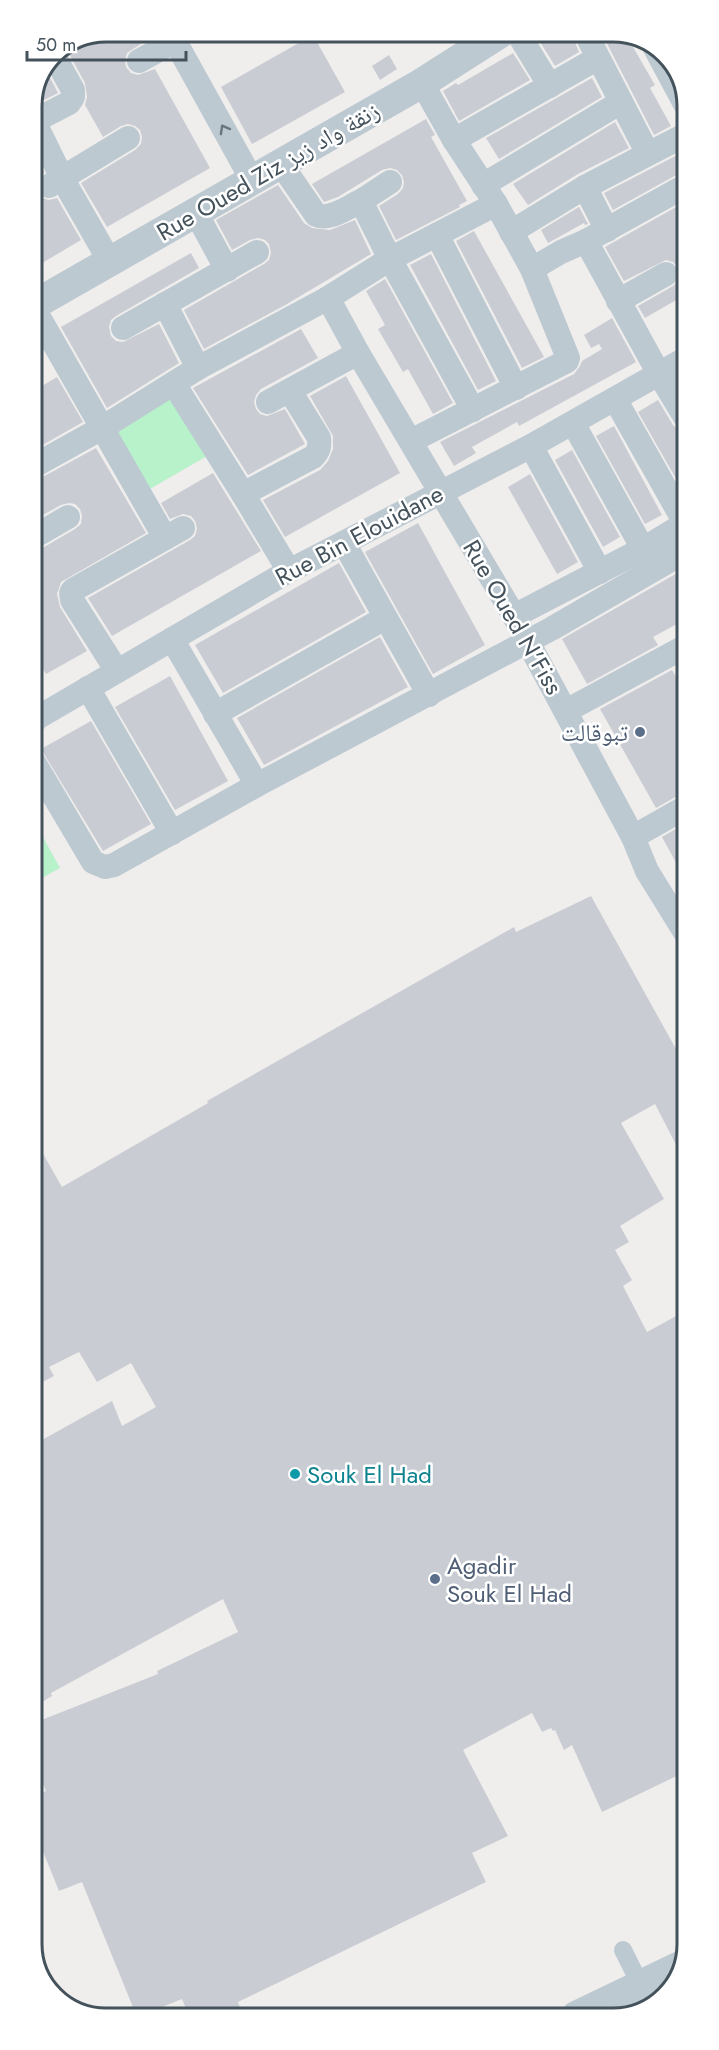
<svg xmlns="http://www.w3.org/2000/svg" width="719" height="2050" font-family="Jost,'Noto Naskh Arabic',sans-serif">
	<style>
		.green { fill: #b7f2cb }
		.building { fill: #c9cdd3 }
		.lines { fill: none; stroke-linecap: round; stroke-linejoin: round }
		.pedestrian { stroke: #bcc9d1; stroke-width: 18 }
		.minor { stroke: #bcc9d1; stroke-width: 24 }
		.tertiary { stroke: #bcc9d1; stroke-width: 30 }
		.oneway { stroke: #68767f }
		.service-dot { fill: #5c6f8a; stroke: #fff; stroke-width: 2 }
		.culture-dot { fill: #0f9aa8; stroke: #fff; stroke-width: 2 }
		.labels { text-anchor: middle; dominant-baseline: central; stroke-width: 5; stroke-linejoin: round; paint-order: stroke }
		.street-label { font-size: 24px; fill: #44525c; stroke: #fff }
		.service-label { font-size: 24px; fill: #4e5e75; stroke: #fff; text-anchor: end }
		.culture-label { font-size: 24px; fill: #0d838f; stroke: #fff; text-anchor: start }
		.rim { fill: none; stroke: #44525c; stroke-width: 3 }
	</style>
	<rect width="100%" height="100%" fill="#f0eded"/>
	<g class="green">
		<path d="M171 393 207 456 143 493 107 429Z"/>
		<path d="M33 819 60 868 33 883Z"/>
	</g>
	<g class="building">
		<path d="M105 32H134L141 44 127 53 125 60 126 67 131 73 138 75 155 69 210 168 107 227 81 183 135 150 141 144 142 137 140 130 135 126 128 124 121 126 103 137 85 105 87 97 85 83 66 48Z"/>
		<path d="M547 32H571L579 52 555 66 537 37Z"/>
		<path d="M601 32H619L626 35 655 85 650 88 671 126 654 135Z"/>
		<path d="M313 35 345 92 252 144 221 87Z"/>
		<path d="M513 53 530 80 459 121 443 91 456 83 458 85Z"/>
		<path d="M389 55 397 69 380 80 372 66Z"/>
		<path d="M46 70 58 93 32 106V101Z"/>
		<path d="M592 78 602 97 499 159 486 138Z"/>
		<path d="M426 119 435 135 431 137 467 201 459 205 460 207 396 240 379 206 398 194 403 188 404 182 402 175 397 170 390 168 382 170 338 197 324 202 312 184Z"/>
		<path d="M615 122 629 148 578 174 528 205 513 184Z"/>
		<path d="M32 149 44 173 36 180 35 186 37 193 42 198 49 200 57 198 81 240 32 269Z"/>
		<path d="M685 151V172L678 174 613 210 604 193Z"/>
		<path d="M278 185 304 223 312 228 330 230 355 220 371 254 287 304 204 349 184 310 264 264 269 260 271 253 269 244 265 240 258 238 250 240 232 250 216 220Z"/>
		<path d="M685 202V295L645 318 638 306 673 286 678 281 680 274 679 268 673 262 666 260 624 281 605 247Z"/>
		<path d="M579 207 588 224 585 225 584 223 548 243 541 230Z"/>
		<path d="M474 231 544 357 522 368 456 241Z"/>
		<path d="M191 253 199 268 116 316 111 320 109 327 111 336 116 341 123 342 159 324 179 363 107 408 61 327Z"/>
		<path d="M431 254 496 381 478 390 410 265Z"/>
		<path d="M385 279 453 403 433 414 408 369 403 372 378 329 385 325 366 291Z"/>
		<path d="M612 318 636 362 519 426 517 422 472 447 476 453 454 466 440 442 574 374 580 366 582 361 602 349 599 344 591 348 584 335Z"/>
		<path d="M301 329 318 358 261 389 256 395 254 402 256 409 260 414 267 416 285 409 305 444 248 475 193 388Z"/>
		<path d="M346 376 400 473 285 537 263 500 320 470 328 461 333 449V436L310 396Z"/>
		<path d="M57 377 83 422 32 451V392Z"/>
		<path d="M658 400 673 425 679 430 686 431V471L675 477 638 412Z"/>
		<path d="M614 426 662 515 645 524 596 436Z"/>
		<path d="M96 448 146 533 61 582 57 594 60 607 87 651 46 674 32 651V552L39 550 75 529 81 524 82 516 80 509 75 504 69 503 61 505 43 515 32 496V481L39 479Z"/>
		<path d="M572 450 620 537 603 547 555 460Z"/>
		<path d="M213 473 261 551 112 636 88 598 190 540 195 536 197 528 195 521 191 516 183 514 170 519 161 503Z"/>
		<path d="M530 474 578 562 557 574 508 487Z"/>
		<path d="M418 523 485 645 433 674 365 552Z"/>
		<path d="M339 563 366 612 223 693 195 645Z"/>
		<path d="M686 568V619L653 637 658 645 587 684 562 639Z"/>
		<path d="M380 637 408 687 264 765 237 718Z"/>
		<path d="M672 670 686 693V793L679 795 656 808 600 709Z"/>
		<path d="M170 676 228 781 175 810 115 707Z"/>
		<path d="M91 721 151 824 103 851 41 749Z"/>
		<path d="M686 823V881L662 837Z"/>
		<path d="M591 896 686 1067V1164L655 1104 621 1123 664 1199 620 1226 629 1242 615 1250 632 1280 623 1286 647 1332 687 1310V1771L602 1812 572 1745 564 1750 555 1730 553 1731 551 1728 542 1732 532 1713 463 1750 508 1836 472 1853 486 1882 238 2002 244 2018H190L182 1999 137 2017 82 1882 59 1891 34 1829V1796L46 1791 34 1762V1723L158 1674 157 1671 238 1632 223 1599 51 1693 52 1696 34 1707 33 1445 112 1401 122 1426 156 1407 131 1363 97 1382 79 1352 49 1367 54 1376 33 1387V1136L62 1187 208 1103 207 1101 514 927 516 932Z"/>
	</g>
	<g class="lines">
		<path class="pedestrian" d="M623 1950 640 1984"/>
		<g class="minor">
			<path d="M170 32 252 180"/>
			<path d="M517 32 550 86"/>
			<path d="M654 46 685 104"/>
			<path d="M139 61 175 41"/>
			<path d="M34 121 62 178 110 262"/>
			<path d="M32 122 69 103 73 97V90L53 54"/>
			<path d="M454 140 598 58"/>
			<path d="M648 154 685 135"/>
			<path d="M281 164 316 215C330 221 348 207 361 201L390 259 473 410"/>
			<path d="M483 185 621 102"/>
			<path d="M49 186 128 138"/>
			<path d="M685 186 586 241 659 374 685 417"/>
			<path d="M585 187 607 230"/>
			<path d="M361 201 390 182"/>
			<path d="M196 213 227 270"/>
			<path d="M511 232 585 187 648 154 585 32"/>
			<path d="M437 235 516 388"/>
			<path d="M532 269 561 252 586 241"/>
			<path d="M328 298 358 353 514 616 633 837 647 871 686 934"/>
			<path d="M618 301 666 274"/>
			<path d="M165 304 198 368"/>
			<path d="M32 305 165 538"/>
			<path d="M123 328 257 252"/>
			<path d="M174 384 243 494"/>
			<path d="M615 399 685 523"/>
			<path d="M268 402 358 353"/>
			<path d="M573 423 643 549"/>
			<path d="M411 441 567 361 568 358 532 269 496 204 454 140 422 83"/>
			<path d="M531 446 600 572"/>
			<path d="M32 467 102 428 198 368 328 298 390 259 496 204"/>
			<path d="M32 538 68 517"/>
			<path d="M344 543 429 695"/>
			<path d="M289 571 243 494 313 457C319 451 320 447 319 438L290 391"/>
			<path d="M514 616 643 549 686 523"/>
			<path d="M172 639 257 785 551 629 686 551"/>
			<path d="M117 671 72 600 71 593 73 590 183 528"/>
			<path d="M88 688 172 833"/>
			<path d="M566 711 686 646"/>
			<path d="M215 714 385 618"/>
			<path d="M32 724 37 718 289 571 531 446 685 359"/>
			<path d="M32 759 93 862 105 867 114 865 257 785"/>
			<path d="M633 837 686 807"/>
			<path d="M640 1984 651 2004"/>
		</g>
		<g class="tertiary">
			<path d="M32 306 422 83 502 32"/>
			<path d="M576 2016 680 1966"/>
		</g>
	</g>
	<defs><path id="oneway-chevron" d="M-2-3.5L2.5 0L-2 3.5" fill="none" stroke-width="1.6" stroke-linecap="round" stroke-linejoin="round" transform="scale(1.5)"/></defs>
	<use class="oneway" href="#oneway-chevron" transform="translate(224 129) rotate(-119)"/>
	<g class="service-dot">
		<circle cx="640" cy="732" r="6"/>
		<circle cx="435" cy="1579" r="6"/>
	</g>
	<circle class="culture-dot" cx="295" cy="1474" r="6"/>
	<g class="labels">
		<g class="street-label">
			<text transform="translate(268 171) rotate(-30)">Rue Oued Ziz زنقة واد زيز</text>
			<text transform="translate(359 535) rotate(-28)">Rue Bin Elouidane</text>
			<text transform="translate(513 617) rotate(60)">Rue Oued N'Fiss</text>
		</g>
		<g class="service-label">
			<text x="628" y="732">تبوقالت</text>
			<text x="447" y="1565" text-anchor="start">Agadir<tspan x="447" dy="28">Souk El Had</tspan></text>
		</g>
		<g class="culture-label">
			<text x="307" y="1474">Souk El Had</text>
		</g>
	</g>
	<path d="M0 0H719V2050H0ZM106 42H613A64 64 0 0 1 677 106V1944A64 64 0 0 1 613 2008H106A64 64 0 0 1 42 1944V106A64 64 0 0 1 106 42Z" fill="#fff" fill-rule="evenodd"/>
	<path class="rim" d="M106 42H613A64 64 0 0 1 677 106V1944A64 64 0 0 1 613 2008H106A64 64 0 0 1 42 1944V106A64 64 0 0 1 106 42Z"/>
	<path d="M27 51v9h159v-9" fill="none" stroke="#44525c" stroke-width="3"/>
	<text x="36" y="51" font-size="18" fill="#44525c" stroke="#ffffff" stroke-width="4.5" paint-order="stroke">50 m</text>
</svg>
